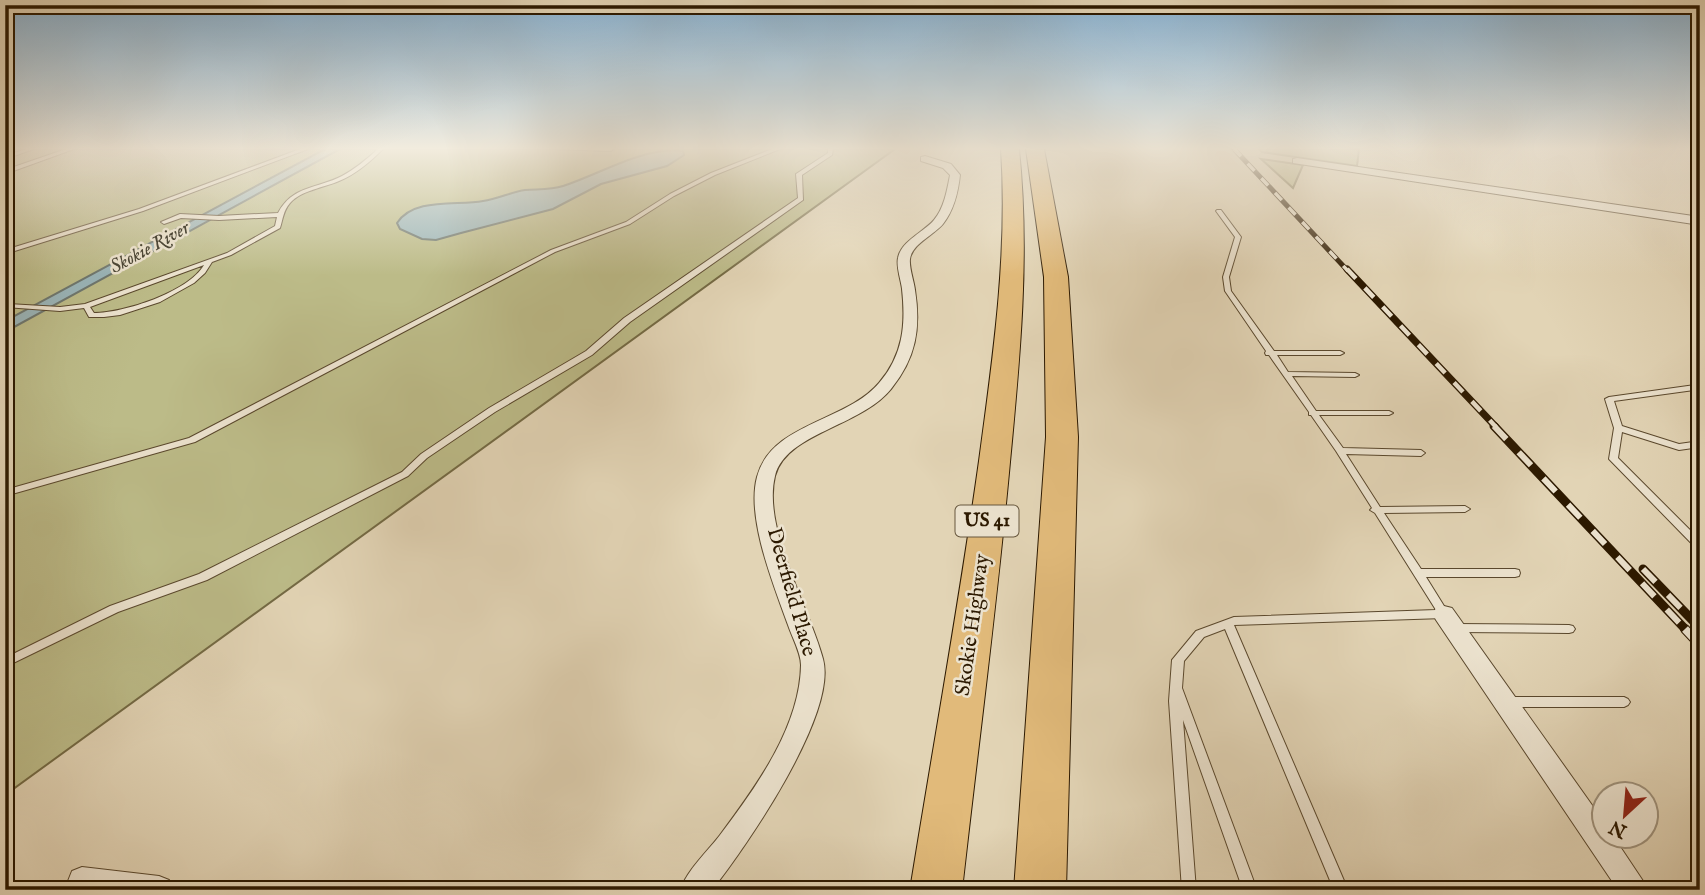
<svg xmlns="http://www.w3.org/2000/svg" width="1705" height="895" font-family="'IM FELL English',serif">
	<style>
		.green { fill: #bcbb88; stroke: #746a44; stroke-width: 2 }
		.water { fill: #9ab5b9; stroke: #6e776f; stroke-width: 2 }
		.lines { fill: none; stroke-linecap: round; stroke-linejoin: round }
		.service-casing { stroke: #5a482d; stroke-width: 2 }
		.minor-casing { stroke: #5a482d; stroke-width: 2 }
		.motorway-casing { stroke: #2c1900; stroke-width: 2 }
		.service { fill: #ece3cf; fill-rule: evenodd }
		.minor { fill: #ece3cf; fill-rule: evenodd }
		.motorway { fill: #e1ba7a; fill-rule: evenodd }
		.rail-far3-casing { stroke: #2c1900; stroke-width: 5 }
		.rail-far2-casing { stroke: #2c1900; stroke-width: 7 }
		.rail-far1-casing { stroke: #2c1900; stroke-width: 9 }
		.rail-casing { stroke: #2c1900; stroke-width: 10 }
		.rail-far3 { stroke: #ece3cf; stroke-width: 3.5; stroke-dasharray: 10; stroke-linecap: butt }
		.rail-far2 { stroke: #ece3cf; stroke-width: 4.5; stroke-dasharray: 13; stroke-linecap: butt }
		.rail-far1 { stroke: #ece3cf; stroke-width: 6; stroke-dasharray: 18; stroke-linecap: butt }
		.rail { stroke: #ece3cf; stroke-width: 8; stroke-dasharray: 23; stroke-linecap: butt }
		.labels { text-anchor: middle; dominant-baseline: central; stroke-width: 5; stroke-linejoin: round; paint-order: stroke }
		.far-water-label { font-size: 19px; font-style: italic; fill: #4d4838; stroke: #ece3cf }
		.shield { fill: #ece3cf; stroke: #66563e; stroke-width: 2 }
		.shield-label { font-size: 19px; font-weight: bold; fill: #2c1900 }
		.street-label { font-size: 21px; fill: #2c1900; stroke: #ece3cf }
	</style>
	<rect width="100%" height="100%" fill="#e2d4b5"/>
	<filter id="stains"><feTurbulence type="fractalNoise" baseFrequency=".00286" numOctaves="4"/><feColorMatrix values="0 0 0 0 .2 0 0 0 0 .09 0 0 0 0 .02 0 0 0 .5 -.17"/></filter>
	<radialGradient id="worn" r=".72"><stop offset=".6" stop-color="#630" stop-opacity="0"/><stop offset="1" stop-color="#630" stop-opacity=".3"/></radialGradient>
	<g class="green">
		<path d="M5 149H895L5 795Z"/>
		<path d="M1259 149H1359L1357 166 1262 152Z"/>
		<path d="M1261 159 1303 165 1293 188Z"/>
	</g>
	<g class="water">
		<path d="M325 149H340L5 332V321Z"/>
		<path d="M675 150 683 151 684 155 667 166 601 184 553 209 461 233 436 240 422 239 400 229 397 223C414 197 457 206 483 201 498 199 511 192 525 190 538 189 551 190 563 186 600 174 635 151 675 150Z"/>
	</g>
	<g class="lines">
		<defs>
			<g id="service">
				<path d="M26 149H34L5 159V156Z"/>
				<path d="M66 149H74L5 174V170Z"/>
				<path d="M300 149H308L143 211 5 254V250L139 209Z"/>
				<path d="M378 149H383C370 162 356 174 339 181 323 188 302 190 290 203 283 211 283 219 280 228L231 255 212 262 205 273 194 283 160 302 120 315 104 317H89L84 308 60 311 5 307 6 305 8 304 60 307 85 304 227 253 275 226 277 217 219 220 181 218 164 224 161 222 180 214 219 216 278 213C293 185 317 189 342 176 355 169 367 159 378 149ZM204 265C188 292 124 313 94 313L90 307Z"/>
				<path d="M555 149H613L611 151Z"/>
				<path d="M772 149H780L715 175 674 196 630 224 555 252 195 442 5 496V490L189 438 551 250 626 222 670 194 711 173Z"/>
				<path d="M828 149H833L832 155 802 175 803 200 630 322 592 355 495 412 427 458 408 476 207 580 118 612 5 667V658L110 606 199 574 402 472 421 454 489 408 586 351 624 318 798 198 796 174 828 153Z"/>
				<path d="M1217 210H1221L1241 237 1229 277 1231 291 1274 351H1340L1344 353 1340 355H1277L1288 372 1355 373 1359 375 1355 377 1292 376 1316 411H1389L1393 413 1389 415H1319L1343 448 1421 450 1425 453 1421 456 1346 454 1380 507 1465 506 1470 509 1465 512 1384 513 1421 569H1515L1519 570 1520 573 1519 576 1515 577H1426L1449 614 1448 617 1444 618 1234 625 1348 890H1334L1225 629 1204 637 1184 661 1182 688 1257 890H1243L1183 720 1196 890H1182L1169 701 1172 660 1196 631 1234 617 1436 610 1375 513 1370 510 1372 508 1336 451 1311 415H1309V412L1269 355H1266L1265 353 1266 351 1225 291 1223 277 1235 237 1216 211Z"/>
				<path d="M1695 385 1700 386V392L1694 390 1614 401 1622 426 1679 444 1700 441V447L1679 450 1622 432 1618 458 1700 540V549L1696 548 1609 459 1614 428 1605 399 1609 397Z"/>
				<path d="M1455 624 1569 625 1573 626 1575 629 1573 632 1569 633 1455 632 1451 631 1449 628 1451 625Z"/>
				<path d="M1507 697H1624L1628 699 1630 702 1628 705 1624 707H1507L1503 705 1501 702 1503 699Z"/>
			</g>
			<g id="minor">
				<path d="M925 156 951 164 960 175C958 193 954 210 943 224 934 235 912 244 910 259 909 268 914 281 915 290 921 329 916 358 891 389 860 427 786 433 775 476 762 529 810 609 823 659 838 714 746 847 712 890H680C688 869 707 852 720 835 756 787 800 727 801 665 801 653 792 637 788 625 774 586 746 518 757 477 771 423 846 422 879 383 903 355 906 325 902 289 901 280 896 267 898 258 901 241 924 232 934 220 944 208 947 191 950 175L943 168 921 161V157Z"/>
				<path d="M1297 158 1700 217V225L1293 163V159Z"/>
				<path d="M1444 606 1452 608 1604 822V836H1613L1649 890H1618L1436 620 1433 614 1436 608Z"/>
				<path d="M82 867 159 876 169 880 173 890H72L68 881 72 871Z"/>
			</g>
			<g id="motorway">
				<path d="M1001 149H1019C1030 254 1020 358 1010 462 997 605 978 747 962 890H910C933 747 959 604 979 461 993 357 1008 254 1001 149Z"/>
				<path d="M1026 149H1044L1068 277 1078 437 1066 890H1014L1046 437 1044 277Z"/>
			</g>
		</defs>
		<use href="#service" class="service-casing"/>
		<use href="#minor" class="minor-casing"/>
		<use href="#motorway" class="motorway-casing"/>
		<use href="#service" class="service"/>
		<use href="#minor" class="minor"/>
		<use href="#motorway" class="motorway"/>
		<defs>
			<path id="rail-far3" d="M1234 149 1348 271"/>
			<path id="rail-far2" d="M1347 269 1496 427"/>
			<g id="rail-far1">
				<path d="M1494 426 1687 631"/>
				<path d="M1643 569 1700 628"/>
			</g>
			<path id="rail" d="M1685 629 1700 645"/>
		</defs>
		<use href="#rail-far3" class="rail-far3-casing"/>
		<use href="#rail-far2" class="rail-far2-casing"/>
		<use href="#rail-far1" class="rail-far1-casing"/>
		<use href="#rail" class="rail-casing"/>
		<use href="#rail-far3" class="rail-far3"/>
		<use href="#rail-far2" class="rail-far2"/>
		<use href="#rail-far1" class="rail-far1"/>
		<use href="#rail" class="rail"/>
	</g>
	<linearGradient id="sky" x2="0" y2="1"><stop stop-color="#89b4d5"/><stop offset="0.54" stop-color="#f2ecde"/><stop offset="1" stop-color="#f2ecde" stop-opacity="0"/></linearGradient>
	<rect width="1705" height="275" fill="url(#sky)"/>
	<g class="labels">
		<g class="far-water-label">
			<text transform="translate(150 248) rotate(-29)">Skokie River</text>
		</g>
		<rect class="shield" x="955.5" y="505.5" width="63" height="31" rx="5"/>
		<g class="shield-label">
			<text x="987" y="521">US 41</text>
		</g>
		<g class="street-label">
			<text transform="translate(791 592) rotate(74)">Deerfield Place</text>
			<text transform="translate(973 625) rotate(-82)">Skokie Highway</text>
		</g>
	</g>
	<rect width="1705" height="895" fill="none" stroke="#e2d4b5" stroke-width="28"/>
	<rect x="7" y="7" width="1691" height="881" fill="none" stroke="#2c1900" stroke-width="3.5"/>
	<rect x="14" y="14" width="1677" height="867" fill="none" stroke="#2c1900" stroke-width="2"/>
	<g transform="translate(1625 815) rotate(206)"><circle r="33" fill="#ece3cf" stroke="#9f927c" stroke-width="2"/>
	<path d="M0-5L12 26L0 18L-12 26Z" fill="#8f2418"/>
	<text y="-10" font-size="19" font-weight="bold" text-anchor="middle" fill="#2c1900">N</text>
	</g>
	<rect width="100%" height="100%" filter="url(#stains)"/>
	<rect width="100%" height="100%" fill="url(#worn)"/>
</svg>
